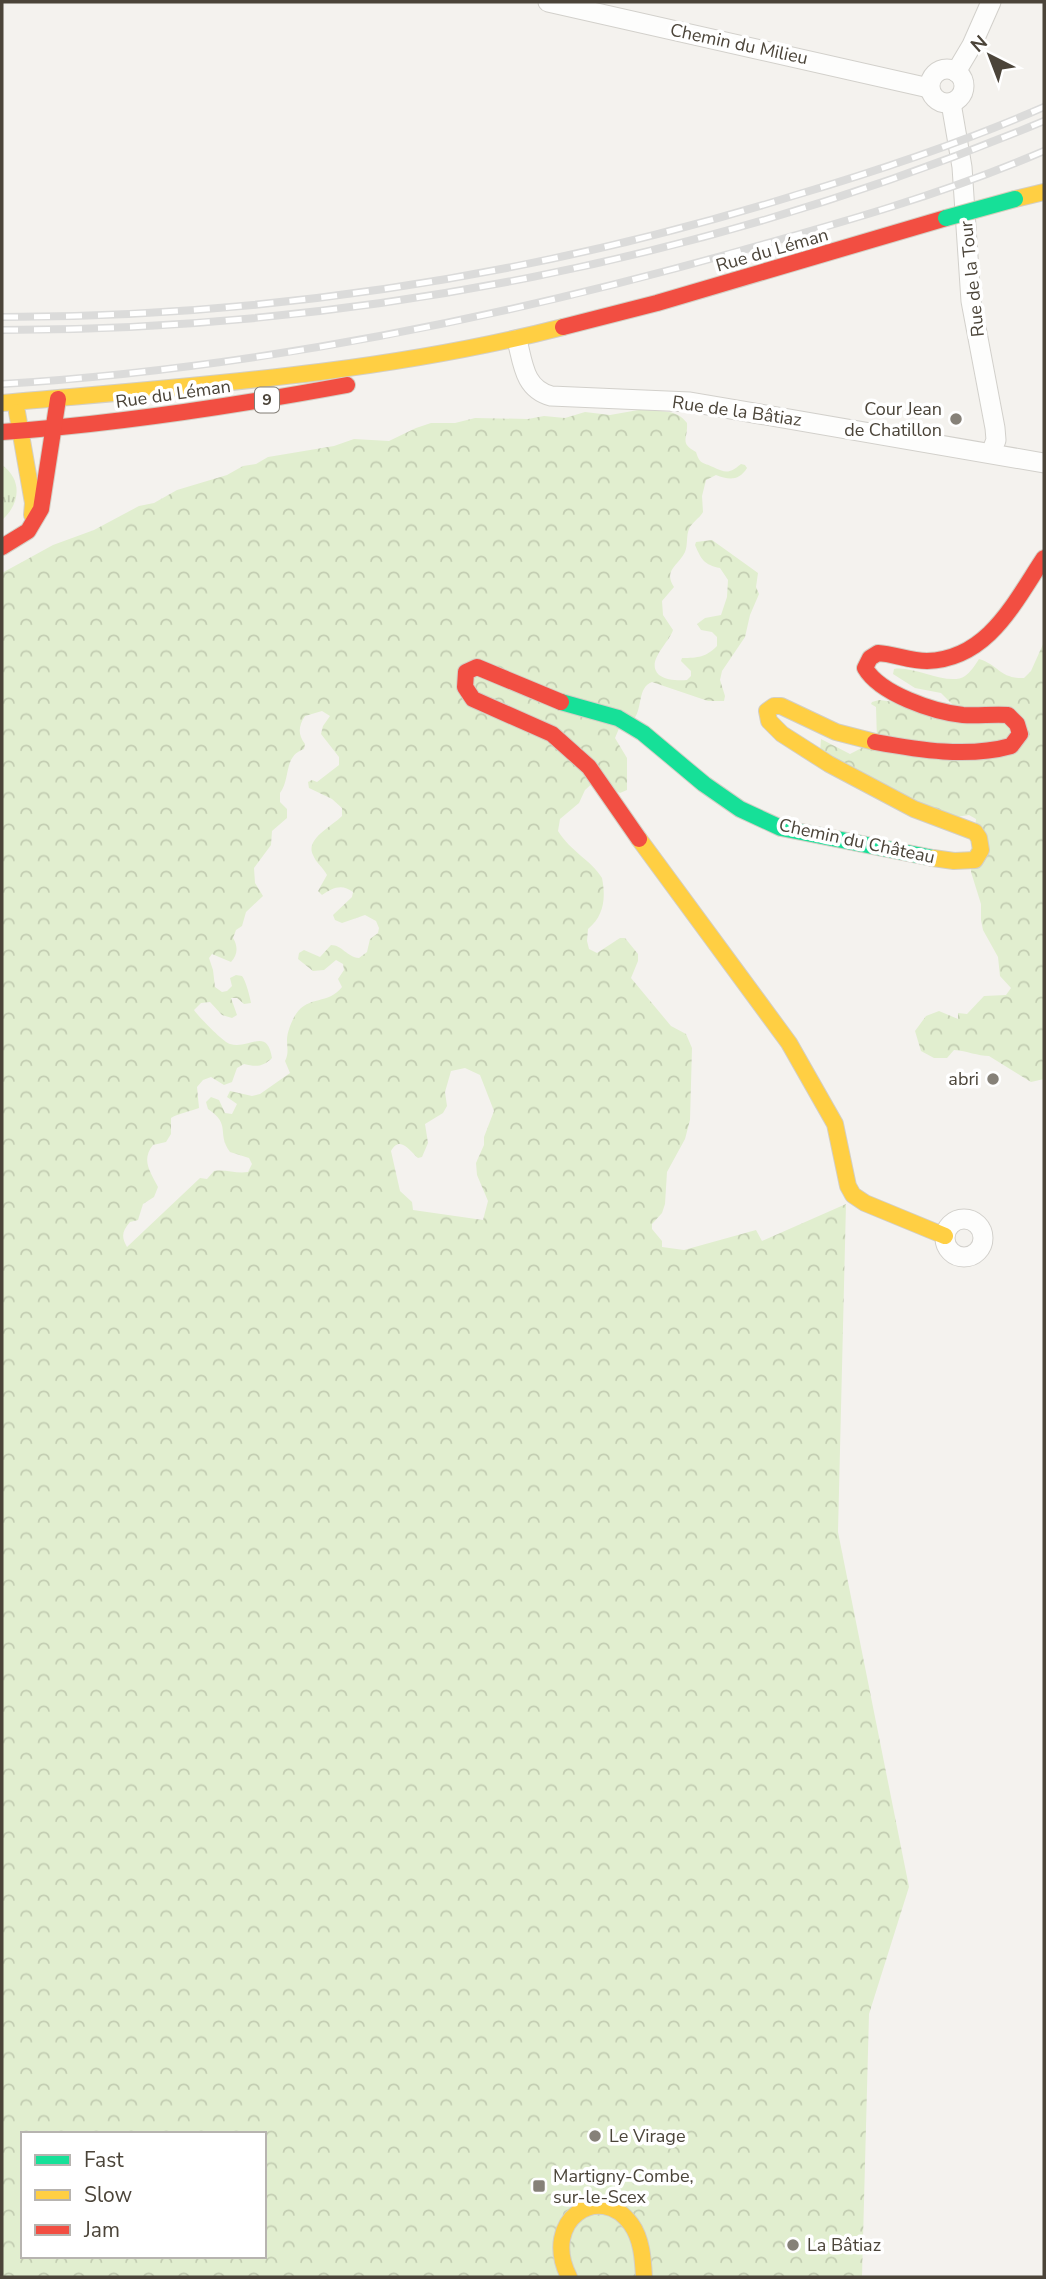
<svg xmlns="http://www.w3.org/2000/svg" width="1046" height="2279" font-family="'Nunito Sans',sans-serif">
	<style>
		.grass { fill: url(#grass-tufts) }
		.forest { fill: url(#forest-crowns); fill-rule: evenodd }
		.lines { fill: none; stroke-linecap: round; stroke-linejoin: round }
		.street-casing { stroke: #d2d0cb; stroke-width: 21 }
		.fast-casing { stroke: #d3cfc5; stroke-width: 18 }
		.slow-casing { stroke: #d3cfc5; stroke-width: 18 }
		.jam-casing { stroke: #d3cfc5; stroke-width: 18 }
		.street { stroke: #fdfdfc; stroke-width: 19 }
		.fast { stroke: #16e098; stroke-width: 16 }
		.slow { stroke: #ffcf43; stroke-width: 16 }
		.jam { stroke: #f24e42; stroke-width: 16 }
		.rail-casing { stroke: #dbdbda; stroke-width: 8 }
		.rail { stroke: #fff; stroke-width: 5; stroke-dasharray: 16; stroke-linecap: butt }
		.fast-bridge-casing { stroke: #d6cebb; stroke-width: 18; stroke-linecap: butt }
		.fast-bridge { stroke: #16e098; stroke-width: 16 }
		.poi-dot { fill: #868178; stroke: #fff; stroke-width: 2.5 }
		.labels { text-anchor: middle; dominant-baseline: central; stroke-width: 7; stroke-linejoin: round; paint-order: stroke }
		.shield { fill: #fff; stroke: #817c74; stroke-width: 2 }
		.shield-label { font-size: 16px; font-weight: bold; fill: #4b4439 }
		.street-label { font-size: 18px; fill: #4b4439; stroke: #fff }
		.poi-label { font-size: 18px; fill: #4b4439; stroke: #fff; text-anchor: start }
	</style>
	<defs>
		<pattern id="grass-tufts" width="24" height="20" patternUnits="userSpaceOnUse" patternTransform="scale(1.75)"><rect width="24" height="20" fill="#e1eecf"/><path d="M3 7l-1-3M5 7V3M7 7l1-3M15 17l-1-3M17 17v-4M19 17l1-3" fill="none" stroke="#c3cdb2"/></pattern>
		<pattern id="forest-crowns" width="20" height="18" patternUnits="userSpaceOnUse" patternTransform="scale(1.75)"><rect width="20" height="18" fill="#e1eecf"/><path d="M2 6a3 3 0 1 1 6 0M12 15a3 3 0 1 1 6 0" fill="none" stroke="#c3cdb2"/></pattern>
	</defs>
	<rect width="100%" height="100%" fill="#f4f2ee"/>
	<path class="grass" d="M2 465C23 480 20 504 2 520Z"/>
	<g class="forest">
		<path d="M644 409C661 413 676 408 687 423 688 440 679 442 696 452 700 465 703 462 713 467 726 473 729 474 741 464L745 465 747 468C739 481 729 480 716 475L706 480 702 496 703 512C699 519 692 522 689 529 686 536 688 545 685 552 678 566 663 570 674 587L662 601 663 615 673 630C669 643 645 662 659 675 666 680 678 681 687 680L691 676V671L681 661 682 658C698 658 706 657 717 646V637L712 632 701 630 697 624 705 618 721 615 727 597 728 580 720 568C704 565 701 559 695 545L696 542 712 540 758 573 756 587 759 594 750 615 745 637 722 671 720 680 725 696 724 701H708L652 682C637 688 643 707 634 719H623L615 738 627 758V790L620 793 595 781 585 790 579 803 560 819 558 831C571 852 591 860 602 878 606 898 604 916 588 929L587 941 589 949 597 953 620 938H625L638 954V961L631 978 671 1026 686 1034 692 1048 690 1120 685 1139 667 1172 665 1204 662 1213 652 1224V1229L662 1241V1247L684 1250 756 1230 762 1241 846 1204 838 1532 909 1887 869 2014 862 2277H2V573L53 545 94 530 139 506 154 503 177 490 227 475 243 466 256 464 268 457 334 446 354 439 389 441 416 428 431 423H455L475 418 528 419 544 416 565 418 585 412 610 415ZM322 711 330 716 323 726 321 734 339 757V765L317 782 312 780 308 782 309 788 332 799 342 808V816C331 827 305 839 313 855 316 863 323 867 327 875L318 891 322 895C332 888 342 883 353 892L352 897 333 915 335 920 342 923 365 915 376 921 379 928 378 933 370 939 367 952 359 958C347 957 342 945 331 945L320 957 304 950 299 953 298 959 313 971 324 970 336 960 343 964 344 970 338 979 342 987C328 1005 309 995 296 1014 292 1020 287 1032 287 1040 287 1048 289 1053 285 1061L290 1073 260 1094 252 1096 230 1091 227 1097 237 1104 232 1114 225 1113 219 1100 211 1097 206 1102 208 1109C232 1125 216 1133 230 1152L249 1158 252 1164 248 1172C236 1174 226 1169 214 1171L207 1179 200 1178 127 1247C121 1237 122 1231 130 1222L138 1220 143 1204 154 1197 158 1187C150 1171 141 1160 153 1145L166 1142 171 1134V1118C179 1113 189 1112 199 1108L197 1087 203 1080 211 1077 224 1085 232 1082 237 1068 244 1064C256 1067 263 1067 272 1058 267 1026 249 1050 230 1044 223 1042 198 1016 194 1010L201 1003 210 1002 222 1015 232 1018 237 1015 231 998H237L244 1004 251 1003C250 997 246 981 242 976L236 975 230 978 232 986 227 991 222 992 215 987 213 970 209 958 212 954 231 962C238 955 238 946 233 938L236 930 242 926 246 912 263 896 255 883 254 868 271 845 272 831 287 818V809L280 802V793C291 779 283 756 304 749L305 744C297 734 299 725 305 716ZM465 1068 480 1075 494 1111 484 1137V1145L476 1163 477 1175 488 1201 483 1220 413 1210 412 1202 400 1191 391 1151C400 1135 409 1150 418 1158L422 1157 428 1143 425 1124 443 1113 447 1106 445 1092 451 1071ZM23 2134H264V2256H23Z"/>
		<path d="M1044 642V1079L1031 1082 989 1056C978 1056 967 1051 954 1050L947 1058H934L921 1051 915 1031 926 1016 939 1011 958 1019V1013L967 1014 984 996 1006 995 1011 988 1000 976 998 957 983 930 981 920V904L971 872 976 819 969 815 943 819 820 753 821 739 850 754 877 740 876 707 871 704 872 702 879 700 958 710 941 693 915 688 893 674 894 669C913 665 949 687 965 676 970 673 976 664 979 659 999 665 1000 679 1024 678L1031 671Z"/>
	</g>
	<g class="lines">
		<defs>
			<g id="street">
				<path d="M548 2 929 88"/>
				<circle cx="947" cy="86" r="17"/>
				<path d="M956 72 972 45 991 2"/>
				<path d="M951 103 962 167 971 301 995 428 996 440 991 453"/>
				<path d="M517 340C523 363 524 389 551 396L690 402 1044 463"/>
				<circle cx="964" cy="1238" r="19"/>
			</g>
			<path id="fast" d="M561 702 618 718 643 733 704 784 740 809 781 828 933 858"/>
			<g id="slow">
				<path d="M1015 199 1044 192"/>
				<path d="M2 403C189 386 381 374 563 327"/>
				<path d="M17 412 33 503 32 515"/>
				<path d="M875 742 836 732 781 706H774L767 711 769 721 782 734 829 764 914 809 975 832 979 838 981 850 975 860 954 861 933 858"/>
				<path d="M639 839 789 1043 835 1124 848 1186 853 1195 865 1203 945 1236"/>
				<path d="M569 2277C540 2220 600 2181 631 2224 642 2239 643 2260 644 2277"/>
			</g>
			<g id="jam">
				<path d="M563 327 657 303 946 218"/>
				<path d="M2 432C118 424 233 406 347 385"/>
				<path d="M2 547 28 531 41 509 58 399"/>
				<path d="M561 702 477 667 466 672 465 687 473 699 552 734 589 767 639 839"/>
				<path d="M875 742C919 750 968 758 1011 746L1020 734 1017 724 1008 715C993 714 978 716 963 715 934 712 880 694 865 668L870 658 878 653C894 654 910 661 927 661 988 659 1014 603 1044 558"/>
			</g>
		</defs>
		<use href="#street" class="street-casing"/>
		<use href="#fast" class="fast-casing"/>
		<use href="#slow" class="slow-casing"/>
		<use href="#jam" class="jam-casing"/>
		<use href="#street" class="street"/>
		<use href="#fast" class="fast"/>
		<use href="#slow" class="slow"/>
		<use href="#jam" class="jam"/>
		<defs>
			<g id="rail">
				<path d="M2 317C272 317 538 275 796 195 880 170 964 142 1044 107"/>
				<path d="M2 330C358 330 715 258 1044 121"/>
				<path d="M2 384C250 369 493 320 732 253 837 224 944 194 1044 151"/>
			</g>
		</defs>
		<use href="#rail" class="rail-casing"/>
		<use href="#rail" class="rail"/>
		<defs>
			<path id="fast-bridge" d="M946 218 1015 199"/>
		</defs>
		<use href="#fast-bridge" class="fast-bridge-casing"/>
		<use href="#fast-bridge" class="fast-bridge"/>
	</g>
	<g class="poi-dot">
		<circle cx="956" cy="419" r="7"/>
		<circle cx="993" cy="1079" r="7"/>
		<circle cx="595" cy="2136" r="7"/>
		<rect x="532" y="2179" width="14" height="14" rx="3.5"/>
		<circle cx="793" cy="2245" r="7"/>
	</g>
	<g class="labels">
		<rect class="shield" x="255" y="387.5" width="24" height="25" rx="5"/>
		<g class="shield-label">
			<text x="267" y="400">9</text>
		</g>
		<g class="street-label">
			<text transform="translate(739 44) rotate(12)">Chemin du Milieu</text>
			<text transform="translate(772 250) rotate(-16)">Rue du Léman</text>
			<text transform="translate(972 279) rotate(-96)">Rue de la Tour</text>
			<text transform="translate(173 394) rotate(-8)">Rue du Léman</text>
			<text transform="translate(737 411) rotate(8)">Rue de la Bâtiaz</text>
			<text transform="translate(857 841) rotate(12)">Chemin du Château</text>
		</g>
		<g class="poi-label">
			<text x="942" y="409" text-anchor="end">Cour Jean<tspan x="942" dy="21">de Chatillon</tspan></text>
			<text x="979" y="1079" text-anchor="end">abri</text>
			<text x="609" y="2136">Le Virage</text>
			<text x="553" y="2176">Martigny-Combe,<tspan x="553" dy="21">sur-le-Scex</tspan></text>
			<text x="807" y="2245">La Bâtiaz</text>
		</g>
	</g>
	<rect width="1046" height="2279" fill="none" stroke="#4b4439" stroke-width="7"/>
	<rect x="21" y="2132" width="245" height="126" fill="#ffffff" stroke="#b7b4b0" stroke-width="2"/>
	<rect x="35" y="2155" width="35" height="10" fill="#16e098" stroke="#b7b4b0" stroke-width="2"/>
	<text x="84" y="2167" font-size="21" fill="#4b4439">Fast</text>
	<rect x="35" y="2190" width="35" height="10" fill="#ffcf43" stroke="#b7b4b0" stroke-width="2"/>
	<text x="84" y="2202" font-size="21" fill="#4b4439">Slow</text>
	<rect x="35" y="2225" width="35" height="10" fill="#f24e42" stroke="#b7b4b0" stroke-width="2"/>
	<text x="84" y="2237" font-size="21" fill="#4b4439">Jam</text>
	<g transform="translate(990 56) rotate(318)" stroke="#ffffff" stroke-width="5" paint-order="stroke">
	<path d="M0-5L12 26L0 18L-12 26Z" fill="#4b4439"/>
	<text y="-10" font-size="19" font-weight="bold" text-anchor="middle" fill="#4b4439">N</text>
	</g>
</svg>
